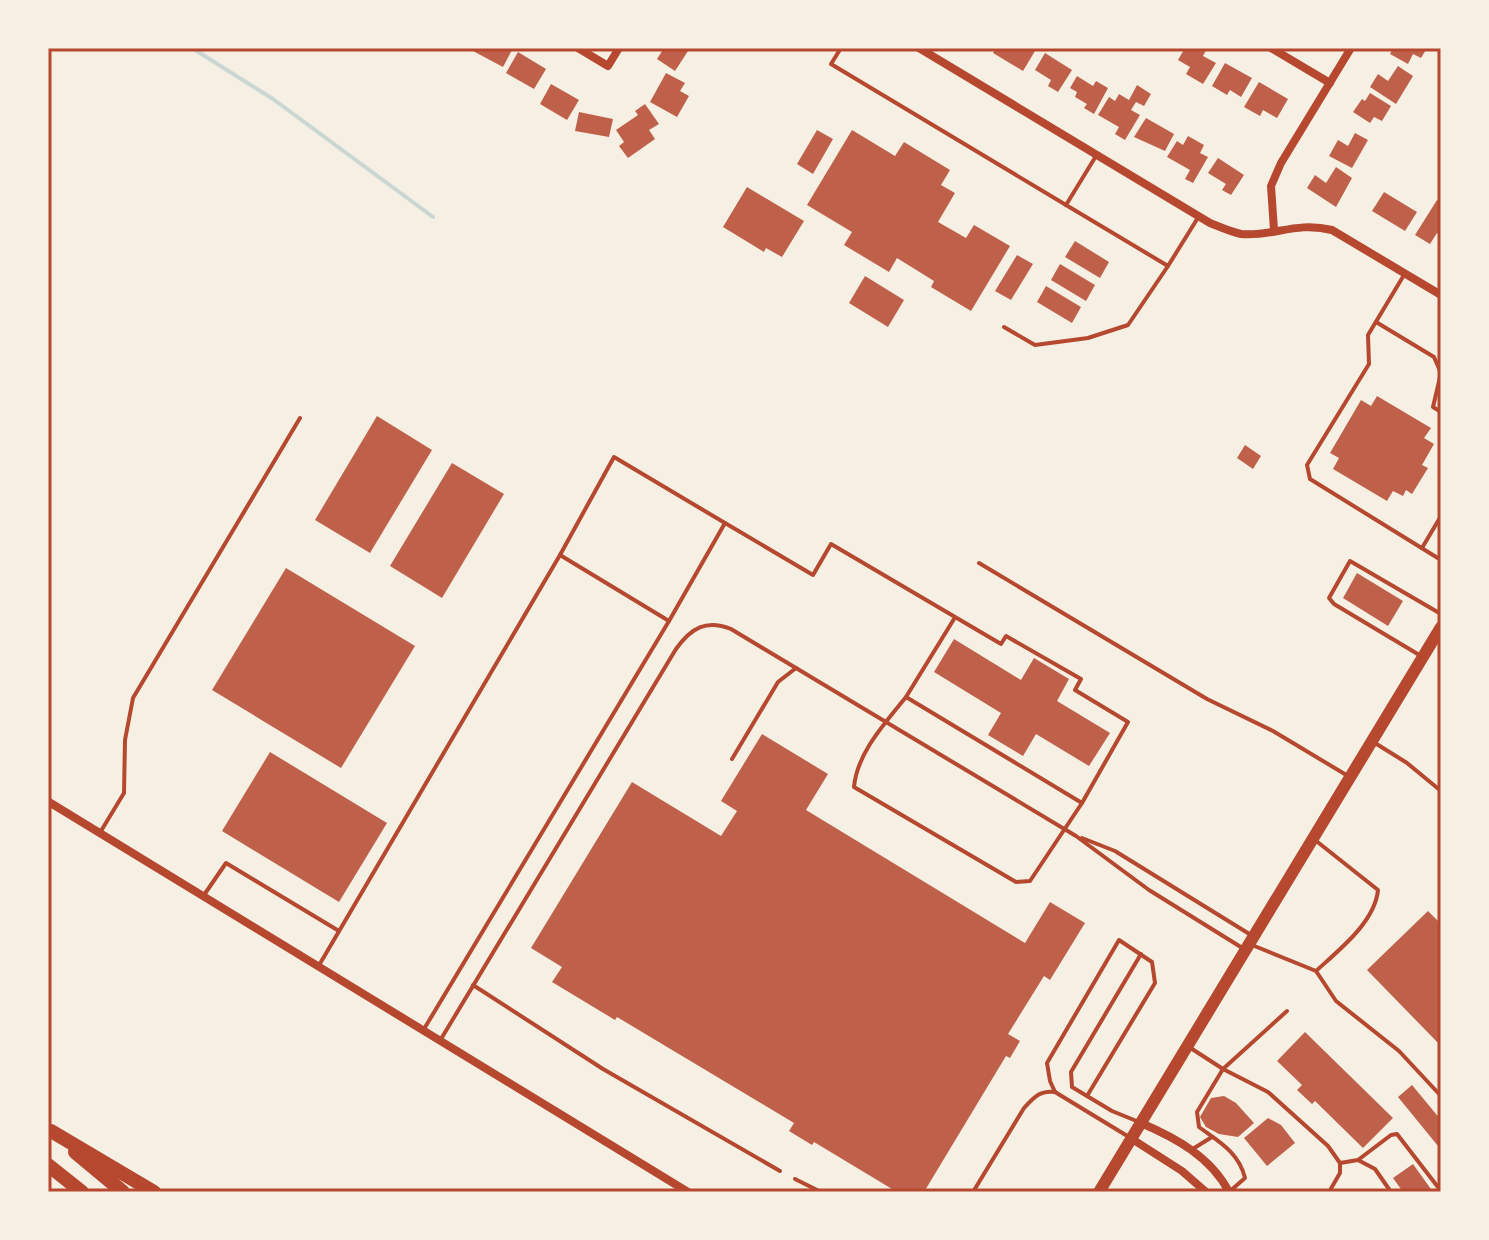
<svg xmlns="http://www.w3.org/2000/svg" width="1489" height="1240" font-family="'Archivo Narrow',sans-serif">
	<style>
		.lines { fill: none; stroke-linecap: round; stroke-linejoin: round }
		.stream { stroke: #c9d6d2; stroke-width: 4 }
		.building { fill: #bf614a }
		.service { stroke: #b5482f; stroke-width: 4 }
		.minor { stroke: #b5482f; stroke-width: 8 }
		.primary { stroke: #b5482f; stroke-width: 12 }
		.motorway { stroke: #b5482f; stroke-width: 14 }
		.neatline { fill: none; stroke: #b5482f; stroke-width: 3 }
	</style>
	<rect width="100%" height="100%" fill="#f6efe4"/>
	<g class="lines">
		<path class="stream" d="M192 48 273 99 433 217"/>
	</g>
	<g class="building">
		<path d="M475 48H513L503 67 473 51Z"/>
		<path d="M664 48H690L675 71 657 59Z"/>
		<path d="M996 48H1030L1035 51 1023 71 993 53Z"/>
		<path d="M1185 48H1203L1206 50 1203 56 1216 63 1203 84 1186 74 1190 67 1178 60Z"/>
		<path d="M1393 48H1427L1421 58 1413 54 1408 64 1390 54Z"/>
		<path d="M518 52 546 69 534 89 506 73Z"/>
		<path d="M1045 53 1072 70 1058 92 1048 86 1051 80 1035 70Z"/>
		<path d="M1225 63 1252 78 1241 97 1230 90 1227 95 1212 86Z"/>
		<path d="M1398 66 1413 76 1396 104 1370 87 1378 74 1388 81Z"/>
		<path d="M666 73 685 83 680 91 689 96 677 117 650 102Z"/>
		<path d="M1077 76 1093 86 1096 81 1108 88 1094 114 1084 108 1087 104 1075 97 1077 92 1070 88Z"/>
		<path d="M1259 82 1288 99 1277 118 1263 110 1260 116 1244 107Z"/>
		<path d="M551 84 579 100 567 120 540 104Z"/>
		<path d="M1137 85 1151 94 1144 106 1136 102 1131 110 1140 115 1125 140 1115 134 1119 127 1098 115 1109 97 1115 101 1119 94 1129 100Z"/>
		<path d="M1370 93 1391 106 1382 121 1374 117 1370 123 1353 112 1362 99 1365 101Z"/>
		<path d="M645 104 659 124 649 130 655 139 628 158 619 146 624 142 616 130 638 115 635 111Z"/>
		<path d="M579 112 613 119 609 137 575 131Z"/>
		<path d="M1146 118 1174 134 1165 151 1134 137Z"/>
		<path d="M817 130 833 139 813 174 797 164Z"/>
		<path d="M852 130 895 156 904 142 950 170 941 185 955 193 938 222 966 238 974 225 1010 246 971 311 931 287 934 281 897 258 889 272 844 245 852 232 807 205Z"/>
		<path d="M1355 133 1368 140 1352 168 1329 156 1338 140 1348 146Z"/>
		<path d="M1188 136 1204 145 1200 153 1208 157 1193 183 1185 179 1190 170 1167 157 1177 141 1183 145Z"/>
		<path d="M1218 158 1244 175 1231 195 1222 190 1226 184 1208 173Z"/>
		<path d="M1336 167 1352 178 1336 207 1307 188 1315 175 1326 183Z"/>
		<path d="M747 187 804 221 782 257 766 248 764 252 723 227Z"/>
		<path d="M1384 192 1417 212 1405 231 1372 211Z"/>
		<path d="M1437 200 1441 203V235L1437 233 1430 244 1415 235Z"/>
		<path d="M1075 241 1109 262 1100 278 1065 257Z"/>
		<path d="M1017 255 1033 264 1011 300 995 291Z"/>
		<path d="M1060 264 1095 285 1086 301 1051 280Z"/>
		<path d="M865 276 904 300 888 327 849 303Z"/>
		<path d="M1046 286 1081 307 1072 323 1037 302Z"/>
		<path d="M1377 396 1431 428 1424 438 1434 444 1422 465 1428 468 1412 494 1406 490 1403 496 1393 491 1387 501 1333 469 1339 458 1330 453 1361 400 1371 406Z"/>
		<path d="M377 416 432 450 370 553 315 520Z"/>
		<path d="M1245 445 1261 456 1253 469 1237 458Z"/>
		<path d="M452 463 504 494 442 598 390 566Z"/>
		<path d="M286 568 415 646 341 768 212 690Z"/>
		<path d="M1357 573 1403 601 1388 626 1343 598Z"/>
		<path d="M954 639 1021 680 1034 658 1069 679 1057 701 1110 733 1089 766 1036 734 1023 756 988 735 1001 713 934 672Z"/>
		<path d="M762 734 828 774 806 810 1025 943 1050 902 1085 923 1050 980 1044 976 1008 1034 1020 1041 1010 1058 1006 1056 924 1192H897L814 1142 812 1145 789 1131 794 1123 617 1017 615 1020 552 982 562 967 531 948 632 782 721 836 737 811 721 801Z"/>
		<path d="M270 752 387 823 339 902 222 831Z"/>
		<path d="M1428 911 1441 924V1046L1367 970Z"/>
		<path d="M1305 1032 1393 1118 1363 1148 1315 1101 1312 1104 1297 1090 1302 1085 1277 1061Z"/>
		<path d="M1412 1085 1441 1120V1144L1438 1146 1398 1097Z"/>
		<path d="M1224 1096 1236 1103 1254 1123 1238 1137 1219 1134 1206 1127 1200 1117 1211 1098Z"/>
		<path d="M1268 1118 1281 1125 1295 1143 1267 1166 1244 1138Z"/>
		<path d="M1413 1164 1433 1192H1403L1393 1178Z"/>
	</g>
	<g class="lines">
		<g class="service">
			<path d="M841 48 831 64 1066 205 1096 156"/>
			<path d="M1066 205 1168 266 1199 216"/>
			<path d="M1404 275 1368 335 1369 364 1307 465 1310 479 1441 560"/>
			<path d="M1376 322 1434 357 1441 373"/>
			<path d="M1004 327 1035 345 1088 338 1128 325 1168 266"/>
			<path d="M1441 373 1433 407 1441 412"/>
			<path d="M1422 548 1441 516"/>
			<path d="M560 555 614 457 725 523"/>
			<path d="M979 563 1207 699 1273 731 1348 776"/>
			<path d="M669 621 725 523 813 575 831 544 1001 644 1006 636 1081 679 1075 690 1128 722 1082 803 906 697 954 619"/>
			<path d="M1421 656 1334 604 1329 598 1350 561 1441 614"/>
			<path d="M906 697C885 723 857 753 854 787L1016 882 1030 881 1082 803"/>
			<path d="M1375 743 1407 763 1441 791"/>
			<path d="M732 759 778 682 796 668"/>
			<path d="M101 831 124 793 125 740 133 698 300 418"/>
			<path d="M1082 838 1115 851 1251 935"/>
			<path d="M1315 840 1378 890C1375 922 1339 950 1316 971L1336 1001 1399 1051 1441 1096"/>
			<path d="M204 895 226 863 339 931"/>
			<path d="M1252 945 1316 971"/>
			<path d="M318 967 560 555 669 621 424 1029"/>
			<path d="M473 985 603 1069 780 1171"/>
			<path d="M1287 1011 1223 1069 1268 1092 1328 1146 1340 1163V1173L1329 1192"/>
			<path d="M441 1039 676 649C691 628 706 619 731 629L1076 836 1149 890 1244 949"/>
			<path d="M1189 1047 1223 1069 1197 1112 1199 1127C1218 1141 1239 1152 1245 1178L1229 1192"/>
			<path d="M1087 1096 1155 983 1152 962 1119 940 1047 1063 1050 1081 1055 1092 1129 1137"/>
			<path d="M1139 1122 1112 1111 1072 1087 1071 1072 1141 954"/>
			<path d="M1191 1150 1212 1137"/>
			<path d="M1358 1160 1375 1169 1391 1192"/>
			<path d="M1340 1163 1358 1160 1391 1135 1397 1134 1441 1191"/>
			<path d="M795 1179 821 1192"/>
			<path d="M973 1192 1024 1108C1034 1097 1040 1090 1055 1092"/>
		</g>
		<g class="minor">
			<path d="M578 48 608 66 619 48"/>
			<path d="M919 48 1210 223C1220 227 1231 232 1241 234 1274 237 1295 221 1332 230L1441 295"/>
			<path d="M1271 48 1330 83"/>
			<path d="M1274 230 1271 186 1281 163 1351 48"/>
			<path d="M49 802 688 1192"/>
			<path d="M1141 1123C1176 1138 1211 1157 1229 1192"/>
			<path d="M1132 1139 1182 1171 1206 1192"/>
		</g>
		<path class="primary" d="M1099 1192 1441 627"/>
		<g class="motorway">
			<path d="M51 1131 154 1192"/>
			<path d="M75 1152 123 1192"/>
			<path d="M48 1165 82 1192"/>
		</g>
	</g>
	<rect width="1489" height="1240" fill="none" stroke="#f6efe4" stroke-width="100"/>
	<rect x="50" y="50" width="1389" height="1140" class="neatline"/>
</svg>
